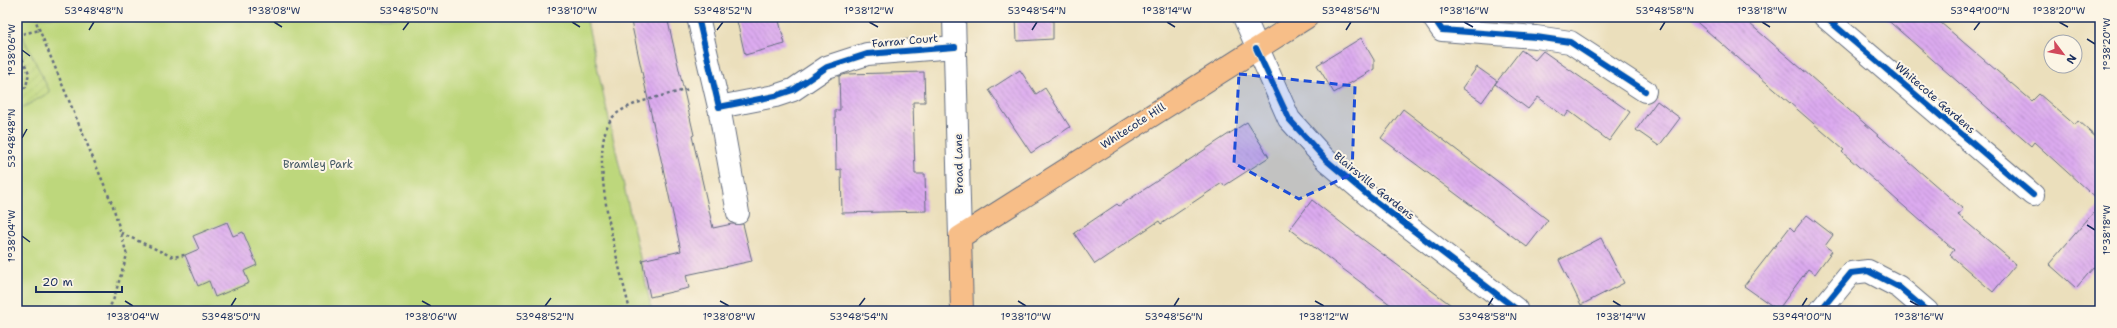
<svg xmlns="http://www.w3.org/2000/svg" width="2117" height="328" font-family="'Shantell Sans',sans-serif">
	<style>
		.park { fill: #bdd77c; stroke: #6c836d }
		.garden { fill: url(#garden-furrows); stroke: #6c836d }
		.building { fill: url(#building-back-hatch) }
		.lines { fill: none; stroke-linecap: round; stroke-linejoin: round }
		.minor-casing { stroke: #646d7f; stroke-width: 24 }
		.major-casing { stroke: #646d7f; stroke-width: 24 }
		.path { stroke: #646d7f; stroke-width: 2.5; stroke-dasharray: 3 3; stroke-linecap: butt }
		.minor { stroke: #fff; stroke-width: 22 }
		.major { stroke: #f7be88; stroke-width: 22 }
		.cycleway-casing { stroke: #fcf5e5; stroke-width: 8 }
		.cycleway { stroke: #0057b8; stroke-width: 6 }
		.marked { fill: #1d4ed8; fill-opacity: 0.2; stroke: #1d4ed8; stroke-width: 3; stroke-dasharray: 8 5; stroke-linejoin: round }
		.ticks { fill: none; stroke: #1b2f5e; stroke-width: 1.5 }
		.labels { text-anchor: middle; dominant-baseline: central; stroke-width: 4; stroke-linejoin: round; paint-order: stroke }
		.street-label { font-size: 11px; fill: #1b2f5e; stroke: #fcf5e5 }
		.park-label { font-size: 11px; fill: #445966; stroke: #fcf5e5 }
		.neatline { fill: none; stroke: #1b2f5e; stroke-width: 1.5 }
		.ticks-label { font-size: 10px; text-anchor: middle; fill: #1b2f5e }
	</style>
	<defs>
		<pattern id="garden-furrows" width="10" height="10" patternUnits="userSpaceOnUse"><rect width="10" height="10" fill="#bdd77c"/><path d="M-1 1l2-2M0 10L10 0M9 11l2-2" fill="none" stroke="#a2b96e"/></pattern>
		<pattern id="building-back-hatch" width="6" height="6" patternUnits="userSpaceOnUse"><rect width="6" height="6" fill="#dcaaef"/><path d="M-1 5l2 2M0 0l6 6M5-1l2 2" fill="none" stroke="#b28bc5"/></pattern>
	</defs>
	<rect width="100%" height="100%" fill="#fcf5e5"/>
	<filter id="ink" filterUnits="userSpaceOnUse"><feTurbulence type="fractalNoise" baseFrequency=".025" numOctaves="2"/><feDisplacementMap in="SourceGraphic" scale="8" xChannelSelector="R" yChannelSelector="G"/><feConvolveMatrix kernelMatrix="1 2 1 2 8 2 1 2 1" color-interpolation-filters="sRGB"/></filter>
	<filter id="wash" filterUnits="userSpaceOnUse"><feTurbulence type="fractalNoise" baseFrequency=".012" numOctaves="4" result="noise"/><feDisplacementMap in="SourceGraphic" scale="16" xChannelSelector="R" yChannelSelector="G"/><feGaussianBlur stdDeviation="0.9" result="paint"/><feColorMatrix in="noise" values="0 0 0 0 0 0 0 0 0 0 0 0 0 0 0 0 0 1.4 0 .05"/><feComposite in="paint" operator="in"/></filter>
	<g filter="url(#wash)">
		<rect width="100%" height="100%" fill="#ebdfbc"/>
		<path class="park" d="M17 17H586L652 311H17Z"/>
		<path class="garden" d="M17 25 50 92 17 111Z"/>
		<g id="blocks">
			<g class="building">
				<path d="M630 17H667L694 135 692 136 713 228 732 224H743L752 261 686 275 689 288 650 297 642 260 681 251Z"/>
				<path d="M736 17H778L785 44 745 55Z"/>
				<path d="M1016 17H1053V39L1017 41Z"/>
				<path d="M1691 17H1742L1963 209 1958 215 2016 264 1993 292 1950 255 1954 250 1842 152 1844 150Z"/>
				<path d="M1884 17H1934L2032 101 2039 94 2075 125 2078 121 2100 141V202L2034 142 2031 146Z"/>
				<path d="M1361 38 1374 60V69L1334 93 1317 65Z"/>
				<path d="M1521 50 1535 60 1543 51 1630 112 1609 141 1569 111 1565 117 1538 97 1528 109 1495 84Z"/>
				<path d="M1477 67 1497 81 1482 102 1462 88Z"/>
				<path d="M1020 70 1036 94 1045 88 1070 127 1031 153 989 90Z"/>
				<path d="M924 72 925 102H913L915 174H925L926 211 842 213 841 169 836 170 835 110H840L839 76 847 74Z"/>
				<path d="M1657 101 1680 118 1659 146 1636 130Z"/>
				<path d="M1403 109 1548 220 1527 247 1381 138Z"/>
				<path d="M1247 122 1269 157 1224 186 1222 183 1161 224 1159 221 1095 264 1074 233 1117 204 1119 206Z"/>
				<path d="M1312 200 1353 232 1459 311H1399L1311 245 1290 229Z"/>
				<path d="M2100 205V260L2076 288 2049 264Z"/>
				<path d="M1807 215 1833 235 1825 246 1832 251 1815 274 1808 269 1778 310 1744 286 1790 227 1794 231Z"/>
				<path d="M227 222 233 236 243 232 257 265 244 271 249 283 215 297 209 281 198 286 185 255 199 249 193 236Z"/>
				<path d="M1601 238 1624 283 1581 305 1559 260Z"/>
			</g>
		</g>
	</g>
	<g filter="url(#ink)">
		<use href="#blocks" fill-opacity="0" stroke="#646d7f" stroke-width="1"/>
		<g class="lines">
			<defs>
				<g id="minor">
					<path d="M698 17 719 107 775 96 793 90 827 67 867 54 955 47"/>
					<path d="M954 17 960 237"/>
					<path d="M1244 17 1289 119 1326 160 1371 198 1516 309"/>
					<path d="M1433 17 1442 30 1536 37 1570 42 1645 91"/>
					<path d="M1825 17 2033 195"/>
					<path d="M719 107 738 213"/>
					<path d="M1820 311 1851 273 1868 271 1899 287 1927 311"/>
				</g>
				<path id="major" d="M962 311 960 237 1307 17"/>
			</defs>
			<use href="#minor" class="minor-casing"/>
			<use href="#major" class="major-casing"/>
			<g class="path">
				<path d="M34 17 113 206 127 255 113 301 107 311"/>
				<path d="M17 35 40 30"/>
				<path d="M17 48 29 73 26 87 17 92"/>
				<path d="M121 233 173 257 185 255"/>
				<path d="M630 311C621 271 582 144 615 115 631 101 668 95 689 89"/>
			</g>
			<use href="#minor" class="minor"/>
			<use href="#major" class="major"/>
			<defs>
				<g id="cycleway">
					<path d="M698 17 719 107 775 96 793 90 827 67 867 54 955 47"/>
					<path d="M1433 17 1442 30 1536 37 1570 42 1645 91"/>
					<path d="M1825 17 2033 195"/>
					<path d="M1256 48 1289 119 1326 160 1371 198 1516 309"/>
					<path d="M1820 311 1851 273 1868 271 1899 287 1927 311"/>
				</g>
			</defs>
			<use href="#cycleway" class="cycleway-casing"/>
			<use href="#cycleway" class="cycleway"/>
		</g>
	</g>
	<path class="marked" d="M1239 74 1355 86 1352 174 1299 199 1234 163Z"/>
	<path class="ticks" d="M274 22 282 27M572 22 580 27M869 22 878 27M1167 22 1175 27M1464 22 1473 27M1762 22 1770 27M2059 22 2068 27M89 30 94 22M403 30 409 22M717 30 723 22M1032 30 1037 22M1346 30 1351 22M1660 30 1665 22M1974 30 1980 22M2087 39 2095 44M22 50 30 56M22 138 27 129M2087 225 2095 230M22 236 30 242M125 301 133 306M422 301 431 306M720 301 729 306M1018 301 1026 306M1315 301 1324 306M1613 301 1621 306M1910 301 1919 306M231 306 236 298M545 306 551 298M859 306 865 298M1174 306 1179 298M1488 306 1493 298M1802 306 1807 298"/>
	<g class="labels">
		<g class="street-label">
			<text transform="translate(905 41) rotate(-5)">Farrar Court</text>
			<text transform="translate(1935 98) rotate(41)">Whitecote Gardens</text>
			<text transform="translate(1133 126) rotate(-33)">Whitecote Hill</text>
			<text transform="translate(959 164) rotate(-91)">Broad Lane</text>
			<text transform="translate(1374 186) rotate(39)">Blairsville Gardens</text>
		</g>
		<g class="park-label">
			<text x="318" y="164">Bramley Park</text>
		</g>
	</g>
	<rect width="2117" height="328" fill="none" stroke="#fcf5e5" stroke-width="44"/>
	<g transform="translate(2063 54) rotate(122)"><circle r="19" fill="#fcf5e5" stroke="#a2a6af"/>
	<path d="M0-3L7 15L0 10L-7 15Z" fill="#d1495b"/>
	<text y="-6" font-size="11" font-weight="bold" text-anchor="middle" fill="#1b2f5e">N</text>
	</g>
	<path d="M36 286v6h86v-6" fill="none" stroke="#1b2f5e" stroke-width="2"/>
	<text x="42" y="286" font-size="12" fill="#1b2f5e" stroke="#fcf5e5" stroke-width="3" paint-order="stroke">20 m</text>
	<rect x="22" y="22" width="2073" height="284" class="neatline"/>
	<g class="ticks-label">
		<text x="94" y="14">53°48'48"N</text>
		<text x="274" y="14">1°38'08"W</text>
		<text x="409" y="14">53°48'50"N</text>
		<text x="572" y="14">1°38'10"W</text>
		<text x="723" y="14">53°48'52"N</text>
		<text x="869" y="14">1°38'12"W</text>
		<text x="1037" y="14">53°48'54"N</text>
		<text x="1167" y="14">1°38'14"W</text>
		<text x="1351" y="14">53°48'56"N</text>
		<text x="1464" y="14">1°38'16"W</text>
		<text x="1665" y="14">53°48'58"N</text>
		<text x="1762" y="14">1°38'18"W</text>
		<text x="1980" y="14">53°49'00"N</text>
		<text x="2059" y="14">1°38'20"W</text>
		<text transform="translate(2106 44) rotate(-90)" y="4">1°38'20"W</text>
		<text transform="translate(11 50) rotate(-90)" y="4">1°38'06"W</text>
		<text transform="translate(11 138) rotate(-90)" y="4">53°48'48"N</text>
		<text transform="translate(2106 230) rotate(-90)" y="4">1°38'18"W</text>
		<text transform="translate(11 236) rotate(-90)" y="4">1°38'04"W</text>
		<text x="133" y="320">1°38'04"W</text>
		<text x="231" y="320">53°48'50"N</text>
		<text x="431" y="320">1°38'06"W</text>
		<text x="545" y="320">53°48'52"N</text>
		<text x="729" y="320">1°38'08"W</text>
		<text x="859" y="320">53°48'54"N</text>
		<text x="1026" y="320">1°38'10"W</text>
		<text x="1174" y="320">53°48'56"N</text>
		<text x="1324" y="320">1°38'12"W</text>
		<text x="1488" y="320">53°48'58"N</text>
		<text x="1621" y="320">1°38'14"W</text>
		<text x="1802" y="320">53°49'00"N</text>
		<text x="1919" y="320">1°38'16"W</text>
	</g>
</svg>
